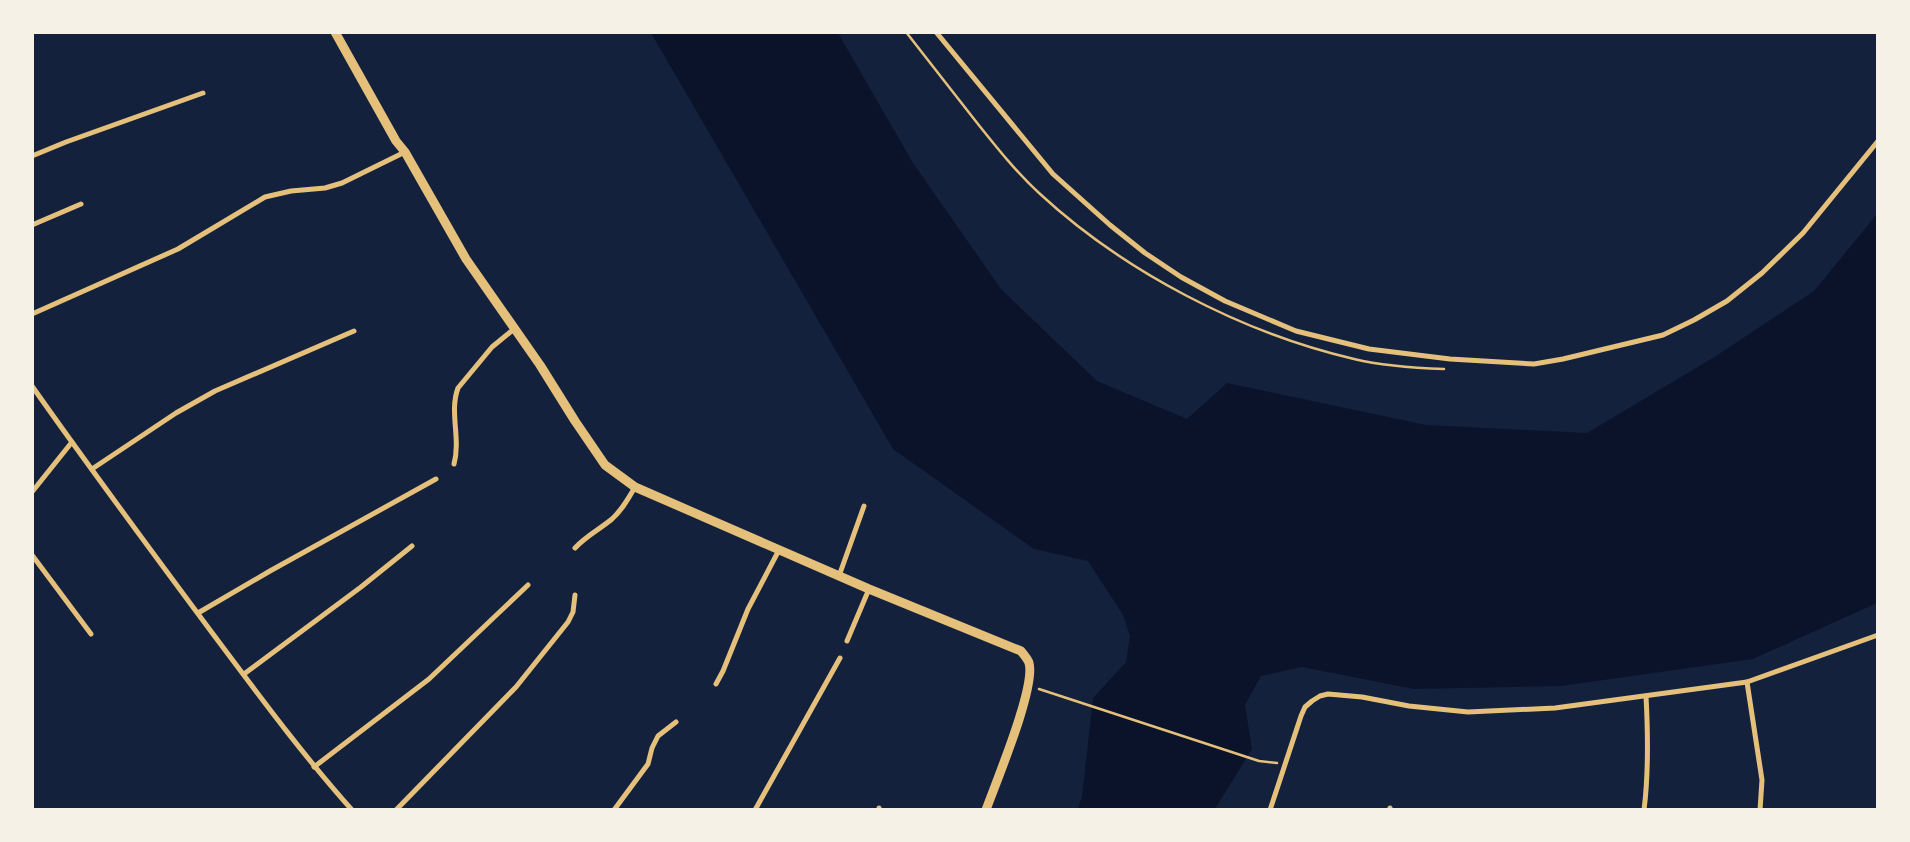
<svg xmlns="http://www.w3.org/2000/svg" width="1910" height="842" font-family="Mulish,sans-serif">
	<style>
		.water { fill: #0b132b }
		.lines { fill: none; stroke-linecap: round; stroke-linejoin: round }
		.path { stroke: #e5c07b; stroke-width: 2.5 }
		.minor { stroke: #e5c07b; stroke-width: 5 }
		.secondary { stroke: #e5c07b; stroke-width: 9 }
	</style>
	<rect width="100%" height="100%" fill="#14213d"/>
	<path class="water" d="M651 33H838L913 163 1001 289 1097 381 1187 419 1227 383 1426 425 1587 433 1716 356 1814 291 1877 214V603L1753 659 1561 686 1414 689 1302 667 1261 676 1245 705 1252 749 1215 809H1078L1082 796 1093 698 1126 662 1130 636 1123 615 1088 561 1034 549 893 449Z"/>
	<g class="lines">
		<g class="path">
			<path d="M906 32C929 61 951 90 974 119 994 144 1015 171 1039 193 1123 271 1242 333 1354 359 1383 366 1413 368 1444 369"/>
			<path d="M1039 689 1259 761 1277 763"/>
		</g>
		<g class="minor">
			<path d="M936 32 1053 174 1110 225 1145 253 1181 277 1225 301 1296 331 1369 349 1450 359 1534 364 1563 359 1663 335 1694 320 1727 301 1762 273 1803 233 1878 141"/>
			<path d="M32 156 66 142 203 93"/>
			<path d="M32 225 81 204"/>
			<path d="M32 314 178 249 265 197 291 191 325 188 342 183 405 152"/>
			<path d="M32 386C91 470 152 552 213 634 258 694 302 754 352 810"/>
			<path d="M454 464C461 438 449 412 458 388L492 347 514 329"/>
			<path d="M92 469 176 413 215 391 354 331"/>
			<path d="M32 492 72 442"/>
			<path d="M575 548C586 536 600 529 612 519 622 510 628 499 635 487"/>
			<path d="M32 555 91 634"/>
			<path d="M839 576 864 506"/>
			<path d="M198 613 270 571 436 479"/>
			<path d="M847 641 869 589"/>
			<path d="M244 674 361 587 412 546"/>
			<path d="M1747 682 1762 780 1760 810"/>
			<path d="M716 684 723 671 748 609 779 550"/>
			<path d="M314 767 429 679 528 585"/>
			<path d="M1390 808 1391 810"/>
			<path d="M396 810 516 687 568 622 573 612 575 595"/>
			<path d="M614 810 648 764 652 748 658 736 676 722"/>
			<path d="M755 810 840 658"/>
			<path d="M879 810V808"/>
			<path d="M1270 810 1301 716 1305 707 1312 701 1320 696 1328 694 1362 697 1409 706 1468 712 1555 708 1747 682 1878 635"/>
			<path d="M1644 810C1649 771 1648 734 1646 696"/>
		</g>
		<path class="secondary" d="M335 32 396 141 405 152 466 259 540 365 575 421 605 465 635 487 869 589 1021 651C1023 654 1028 659 1029 663 1036 687 996 782 986 810"/>
	</g>
	<rect width="1910" height="842" fill="none" stroke="#f6f1e7" stroke-width="68"/>
</svg>
